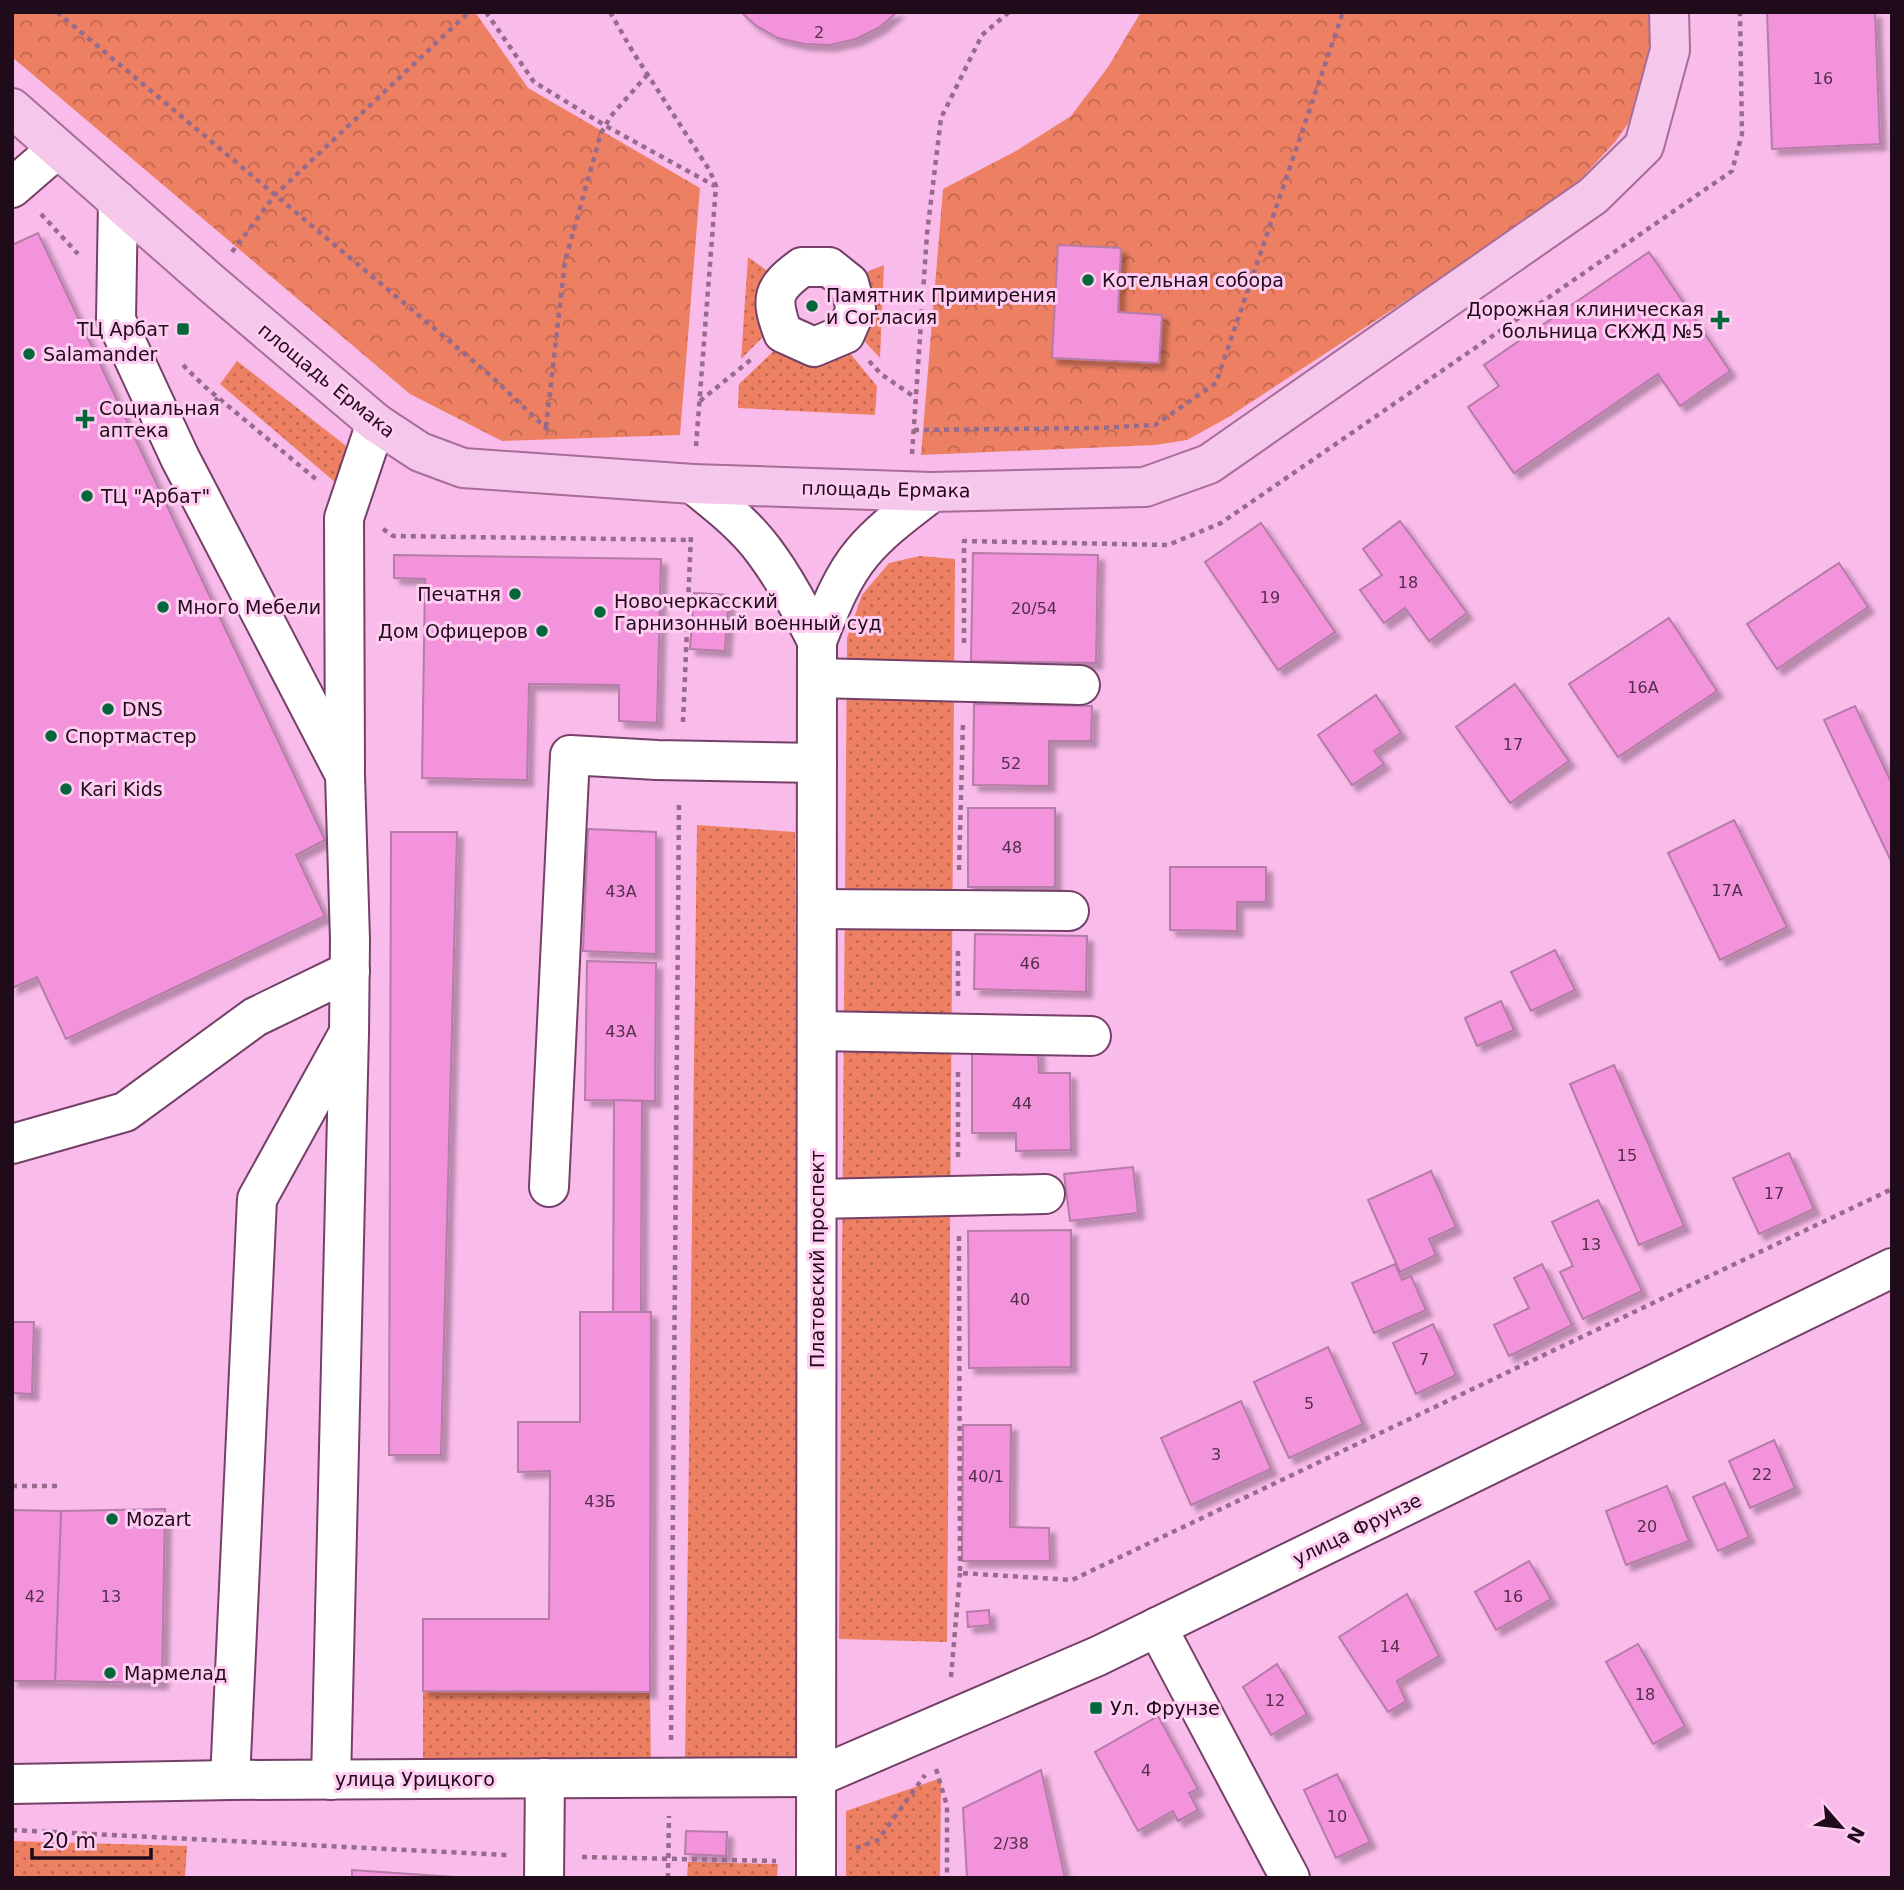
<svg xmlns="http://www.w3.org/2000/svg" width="1904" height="1890" font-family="'DejaVu Sans',sans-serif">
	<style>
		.grass { fill: url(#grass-dots) }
		.park { fill: url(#park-crowns) }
		.building { fill: #f293dc; stroke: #b57ca7; stroke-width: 2; filter: url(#shadow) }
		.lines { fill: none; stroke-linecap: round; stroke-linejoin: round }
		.minor-casing { stroke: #744068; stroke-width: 42 }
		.major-casing { stroke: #a76c98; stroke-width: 42 }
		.path { stroke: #976b8c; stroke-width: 4.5; stroke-dasharray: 5 5; stroke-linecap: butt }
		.minor { stroke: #fff; stroke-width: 38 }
		.major { stroke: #f5c7ea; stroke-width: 38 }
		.poi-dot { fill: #04673b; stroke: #ffcdf1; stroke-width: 2.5 }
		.labels { text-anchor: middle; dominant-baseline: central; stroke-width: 6; stroke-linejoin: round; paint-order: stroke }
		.number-label { font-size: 16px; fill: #542d4b }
		.poi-label { font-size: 19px; fill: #200b1b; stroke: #ffcdf1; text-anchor: start }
		.street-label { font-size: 19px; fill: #200b1b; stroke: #ffcdf1 }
	</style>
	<defs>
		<pattern id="grass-dots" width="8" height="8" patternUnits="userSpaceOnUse" patternTransform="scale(1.75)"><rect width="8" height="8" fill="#ed8063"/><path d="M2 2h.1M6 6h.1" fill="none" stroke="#c06751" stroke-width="1.8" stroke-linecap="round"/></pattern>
		<pattern id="park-crowns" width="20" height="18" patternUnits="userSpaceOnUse" patternTransform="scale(1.75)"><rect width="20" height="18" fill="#ed8063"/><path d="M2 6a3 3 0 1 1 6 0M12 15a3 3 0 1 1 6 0" fill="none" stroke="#c06751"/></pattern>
		<filter id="shadow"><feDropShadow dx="6" dy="6" stdDeviation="2" flood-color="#0004"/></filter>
	</defs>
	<rect width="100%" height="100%" fill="#f9bbe9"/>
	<g class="grass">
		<path d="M748 257 773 275 770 330 741 359Z"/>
		<path d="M884 265 880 358 857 333V276Z"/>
		<path d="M782 343 844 346 877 386 875 415 738 408 739 384Z"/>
		<path d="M237 361 345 445 351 469 343 489 220 384Z"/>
		<path d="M920 556 955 559 947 1642 839 1639 847 638 862 595 889 563Z"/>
		<path d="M697 825 795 832 799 1762 685 1765Z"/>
		<path d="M423 1691 650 1692 651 1767 423 1769Z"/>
		<path d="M941 1778 940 1878H846V1811Z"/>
		<path d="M12 1841 187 1846 185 1878H12Z"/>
		<path d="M688 1862 778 1864 777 1878H687Z"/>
	</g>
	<g class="park">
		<path d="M12 12H475L528 88 700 188 680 435 502 441 410 394 12 57Z"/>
		<path d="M1141 12H1651V60L1637 111 1615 142 1564 197 1227 418 1187 440 1155 445 921 455 943 189 1016 151 1071 116 1108 67Z"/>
	</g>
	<g class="building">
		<path d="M741 12H897L880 27 856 39 830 45 804 44 778 38 755 25Z"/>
		<path d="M1767 12H1875L1880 144 1772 149Z"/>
		<path d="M38 233 325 840 296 855 325 916 66 1039 37 977 12 988V245Z"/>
		<path d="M1058 245 1121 248 1118 312 1162 315 1159 363 1052 358Z"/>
		<path d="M1649 252 1730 371 1680 406 1658 374 1514 473 1468 407 1499 386 1484 365Z"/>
		<path d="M1400 521 1467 613 1429 641 1405 608 1384 623 1360 590 1382 575 1363 549Z"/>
		<path d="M1261 523 1335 632 1278 670 1205 562Z"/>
		<path d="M973 553 1098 555 1096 663 971 661Z"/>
		<path d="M394 555 661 559 657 723 619 721V685L529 684 527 780 422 778 425 579 394 578Z"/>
		<path d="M1839 563 1868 607 1777 669 1747 624Z"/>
		<path d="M694 593 729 595 725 651 690 649Z"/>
		<path d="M1669 618 1717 691 1618 757 1569 684Z"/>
		<path d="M1515 684 1569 761 1510 803 1456 727Z"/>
		<path d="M1376 695 1401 733 1374 751 1384 764 1352 785 1318 735Z"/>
		<path d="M974 704 1092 706 1091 741H1049V786L973 785Z"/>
		<path d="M1855 706 1892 784V863L1824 720Z"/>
		<rect x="968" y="808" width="87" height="79"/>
		<path d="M1734 820 1787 927 1720 960 1668 853Z"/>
		<path d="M588 829 656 832V954L583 951Z"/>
		<path d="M391 832H457L441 1455H389Z"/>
		<path d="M1170 867H1266V902H1237V931L1170 930Z"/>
		<path d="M975 934 1087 936 1086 992 974 989Z"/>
		<path d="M1555 950 1575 990 1531 1011 1511 972Z"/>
		<path d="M587 961 656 963 655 1101 585 1100Z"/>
		<path d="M1501 1001 1514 1030 1477 1046 1465 1018Z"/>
		<path d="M1038 1049 1039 1073H1070L1071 1150 1016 1151V1133H972V1050Z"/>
		<path d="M1614 1065 1684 1226 1639 1245 1570 1084Z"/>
		<path d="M614 1100 642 1101 641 1312H613Z"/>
		<path d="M1789 1153 1814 1209 1759 1234 1733 1178Z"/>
		<path d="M1133 1167 1138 1213 1070 1221 1064 1174Z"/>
		<path d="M1431 1171 1456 1227 1429 1239 1436 1255 1400 1272 1368 1200Z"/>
		<path d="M1598 1200 1642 1291 1583 1319 1560 1272 1573 1266 1552 1222Z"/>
		<path d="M1071 1230V1367L969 1368 968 1231Z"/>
		<path d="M1395 1264 1402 1280 1411 1276 1426 1310 1374 1333 1352 1283Z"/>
		<path d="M1542 1264 1572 1325 1509 1356 1494 1325 1529 1308 1514 1278Z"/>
		<path d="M580 1312H651L650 1692 423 1691V1619H549L550 1471 518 1472V1422H580Z"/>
		<path d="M12 1322H34L32 1394 12 1393Z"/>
		<path d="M1433 1324 1456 1375 1416 1394 1393 1343Z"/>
		<path d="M1328 1347 1363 1424 1289 1458 1254 1382Z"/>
		<path d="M1241 1401 1271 1469 1191 1505 1161 1438Z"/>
		<path d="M963 1425H1011L1010 1527 1049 1528 1050 1561H962Z"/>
		<path d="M1774 1440 1795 1488 1750 1508 1729 1461Z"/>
		<path d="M1725 1483 1749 1537 1718 1551 1693 1497Z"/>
		<path d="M1667 1486 1689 1541 1626 1565 1606 1511Z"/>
		<path d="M165 1509 162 1683 55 1681 61 1511Z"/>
		<path d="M12 1510 61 1511 55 1681H12Z"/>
		<path d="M1529 1561 1551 1599 1496 1630 1475 1592Z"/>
		<path d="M1407 1594 1439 1656 1397 1681 1406 1701 1388 1712 1339 1637Z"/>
		<path d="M989 1610 990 1625 968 1627 967 1612Z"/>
		<path d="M1638 1644 1685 1726 1653 1744 1606 1662Z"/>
		<path d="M1277 1664 1307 1714 1271 1735 1243 1687Z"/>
		<path d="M1158 1716 1198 1789 1189 1793 1198 1810 1178 1821 1173 1811 1138 1831 1095 1752Z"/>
		<path d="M1041 1770 1065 1878H967L963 1808Z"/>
		<path d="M1337 1774 1370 1842 1336 1858 1304 1790Z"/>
		<path d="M686 1831 727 1832 726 1856 685 1854Z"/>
		<path d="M352 1870 469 1878H352Z"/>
	</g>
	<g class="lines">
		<defs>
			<g id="minor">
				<path d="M12 188 57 149"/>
				<path d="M118 201 116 320 180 458 345 775 350 940 349 1033 331 1780"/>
				<path d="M802 267H829L849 283 856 309 845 334 814 347 783 333C770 298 772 289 802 267Z"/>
				<path d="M693 484C719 505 745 525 764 551 785 579 801 610 817 641"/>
				<path d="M817 678 1080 685"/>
				<path d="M345 769 344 518 376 423"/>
				<path d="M817 909 1069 911"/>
				<path d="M817 1031 1091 1036"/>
				<path d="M12 1144 125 1112 255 1017 350 971"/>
				<path d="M549 1187 570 755 657 760 817 763"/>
				<path d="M817 1199 1045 1194"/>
				<path d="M1157 1627 1290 1878"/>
				<path d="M230 1780 257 1199 346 1038"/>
				<path d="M12 1784 230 1780 817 1777 1098 1656 1892 1268"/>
				<path d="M544 1878 545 1778"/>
				<path d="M816 1878 817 641C829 611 841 578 862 553 882 529 908 511 932 492"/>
			</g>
			<path id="major" d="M12 108 211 283 376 423 420 452 463 468 693 484 932 492 1145 487 1209 464 1593 196 1644 146 1670 50 1669 12"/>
		</defs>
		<use href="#minor" class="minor-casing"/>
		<use href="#major" class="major-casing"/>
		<g class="path">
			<path d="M57 12 491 376 552 434"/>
			<path d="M486 12 534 82 606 126 715 186"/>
			<path d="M610 12 633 52 710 171 716 186 696 446"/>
			<path d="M41 214 78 254"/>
			<path d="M232 252 275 195 469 12"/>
			<path d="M869 361 881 374 916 398"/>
			<path d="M183 365 204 386 317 480"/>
			<path d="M700 401 753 358"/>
			<path d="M204 417 210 406 218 398"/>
			<path d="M546 427 565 261 601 133 611 116 648 74"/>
			<path d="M914 430 1098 428 1155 425 1216 383 1343 12"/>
			<path d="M912 454 927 234 941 118 982 35 1009 12"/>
			<path d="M383 529 393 536 691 540"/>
			<path d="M964 643V541L1168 545 1221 523 1732 171 1742 134 1740 12"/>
			<path d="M683 722 691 535"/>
			<path d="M959 870 963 722"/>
			<path d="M958 996V949"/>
			<path d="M958 1072V1157"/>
			<path d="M959 1236 960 1573 1072 1580 1892 1189"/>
			<path d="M12 1486H59"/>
			<path d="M951 1677 960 1573"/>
			<path d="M671 1740 679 801"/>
			<path d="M936 1769 947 1806V1878"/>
			<path d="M12 1830 507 1855"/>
			<path d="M856 1848 878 1840 925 1775"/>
			<path d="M582 1857 776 1861"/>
			<path d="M668 1878 669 1816"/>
		</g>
		<use href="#minor" class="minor"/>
		<use href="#major" class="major"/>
	</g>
	<g class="poi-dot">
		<circle cx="1088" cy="280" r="7"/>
		<circle cx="812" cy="306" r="7"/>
		<path d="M1716.5 309.5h7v7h7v7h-7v7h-7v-7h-7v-7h7z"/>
		<rect x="176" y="322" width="14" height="14" rx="3.5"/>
		<circle cx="29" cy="354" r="7"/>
		<path d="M81.5 408.5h7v7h7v7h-7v7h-7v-7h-7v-7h7z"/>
		<circle cx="87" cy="496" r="7"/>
		<circle cx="515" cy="594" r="7"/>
		<circle cx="163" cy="607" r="7"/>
		<circle cx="600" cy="612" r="7"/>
		<circle cx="542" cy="631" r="7"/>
		<circle cx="108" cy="709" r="7"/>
		<circle cx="51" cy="736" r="7"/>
		<circle cx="66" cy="789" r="7"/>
		<circle cx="112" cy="1519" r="7"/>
		<circle cx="110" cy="1673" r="7"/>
		<rect x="1089" y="1701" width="14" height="14" rx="3.5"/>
	</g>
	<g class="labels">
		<g class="number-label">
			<text x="819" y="32">2</text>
			<text x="1823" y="78">16</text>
			<text x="1408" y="582">18</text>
			<text x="1270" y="597">19</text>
			<text x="1034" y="608">20/54</text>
			<text x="1643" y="687">16А</text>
			<text x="1513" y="744">17</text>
			<text x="1011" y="763">52</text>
			<text x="1012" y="847">48</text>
			<text x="1727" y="890">17А</text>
			<text x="621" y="891">43А</text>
			<text x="1030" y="963">46</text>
			<text x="621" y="1031">43А</text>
			<text x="1022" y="1103">44</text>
			<text x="1627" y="1155">15</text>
			<text x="1774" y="1193">17</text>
			<text x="1591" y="1244">13</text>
			<text x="1020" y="1299">40</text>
			<text x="1424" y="1359">7</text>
			<text x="1309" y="1403">5</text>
			<text x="1216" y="1454">3</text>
			<text x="1762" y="1474">22</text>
			<text x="986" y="1476">40/1</text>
			<text x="600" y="1501">43Б</text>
			<text x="1647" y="1526">20</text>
			<text x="35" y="1596">42</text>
			<text x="111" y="1596">13</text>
			<text x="1513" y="1596">16</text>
			<text x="1390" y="1646">14</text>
			<text x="1645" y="1694">18</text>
			<text x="1275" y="1700">12</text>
			<text x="1146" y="1770">4</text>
			<text x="1337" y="1816">10</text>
			<text x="1011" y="1843">2/38</text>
		</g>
		<g class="poi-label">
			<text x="1102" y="280">Котельная собора</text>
			<text x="826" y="295">Памятник Примирения<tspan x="826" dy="22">и Cогласия</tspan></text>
			<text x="1704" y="309" text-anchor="end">Дорожная клиническая<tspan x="1704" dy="22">больница СКЖД №5</tspan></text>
			<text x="169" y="329" text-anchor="end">ТЦ Арбат</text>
			<text x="43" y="354">Salamander</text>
			<text x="99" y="408">Социальная<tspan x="99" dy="22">аптека</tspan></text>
			<text x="101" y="496">ТЦ "Арбат"</text>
			<text x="501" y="594" text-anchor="end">Печатня</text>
			<text x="614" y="601">Новочеркасский<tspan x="614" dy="22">Гарнизонный военный суд</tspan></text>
			<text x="177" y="607">Много Мебели</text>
			<text x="528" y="631" text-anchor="end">Дом Офицеров</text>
			<text x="122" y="709">DNS</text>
			<text x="65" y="736">Спортмастер</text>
			<text x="80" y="789">Kari Kids</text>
			<text x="126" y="1519">Mozart</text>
			<text x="124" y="1673">Мармелад</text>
			<text x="1110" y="1708">Ул. Фрунзе</text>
		</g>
		<g class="street-label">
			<text transform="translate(327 380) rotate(39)">площадь Ермака</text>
			<text transform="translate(886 489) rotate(1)">площадь Ермака</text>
			<text transform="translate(817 1259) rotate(-90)">Платовский проспект</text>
			<text transform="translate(1357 1529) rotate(-26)">улица Фрунзе</text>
			<text x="415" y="1779">улица Урицкого</text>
		</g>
	</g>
	<rect width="1904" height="1890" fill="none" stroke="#200b1b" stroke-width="28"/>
	<g transform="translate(1841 1827) rotate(118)" stroke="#ffcdf1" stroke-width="5" paint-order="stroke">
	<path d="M0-5L12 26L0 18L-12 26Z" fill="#200b1b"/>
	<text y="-10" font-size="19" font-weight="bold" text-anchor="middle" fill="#200b1b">N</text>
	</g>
	<path d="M32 1848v10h119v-10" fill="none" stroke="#200b1b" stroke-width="3.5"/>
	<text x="42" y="1848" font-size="21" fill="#200b1b" stroke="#ffcdf1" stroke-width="5" paint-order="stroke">20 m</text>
</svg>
